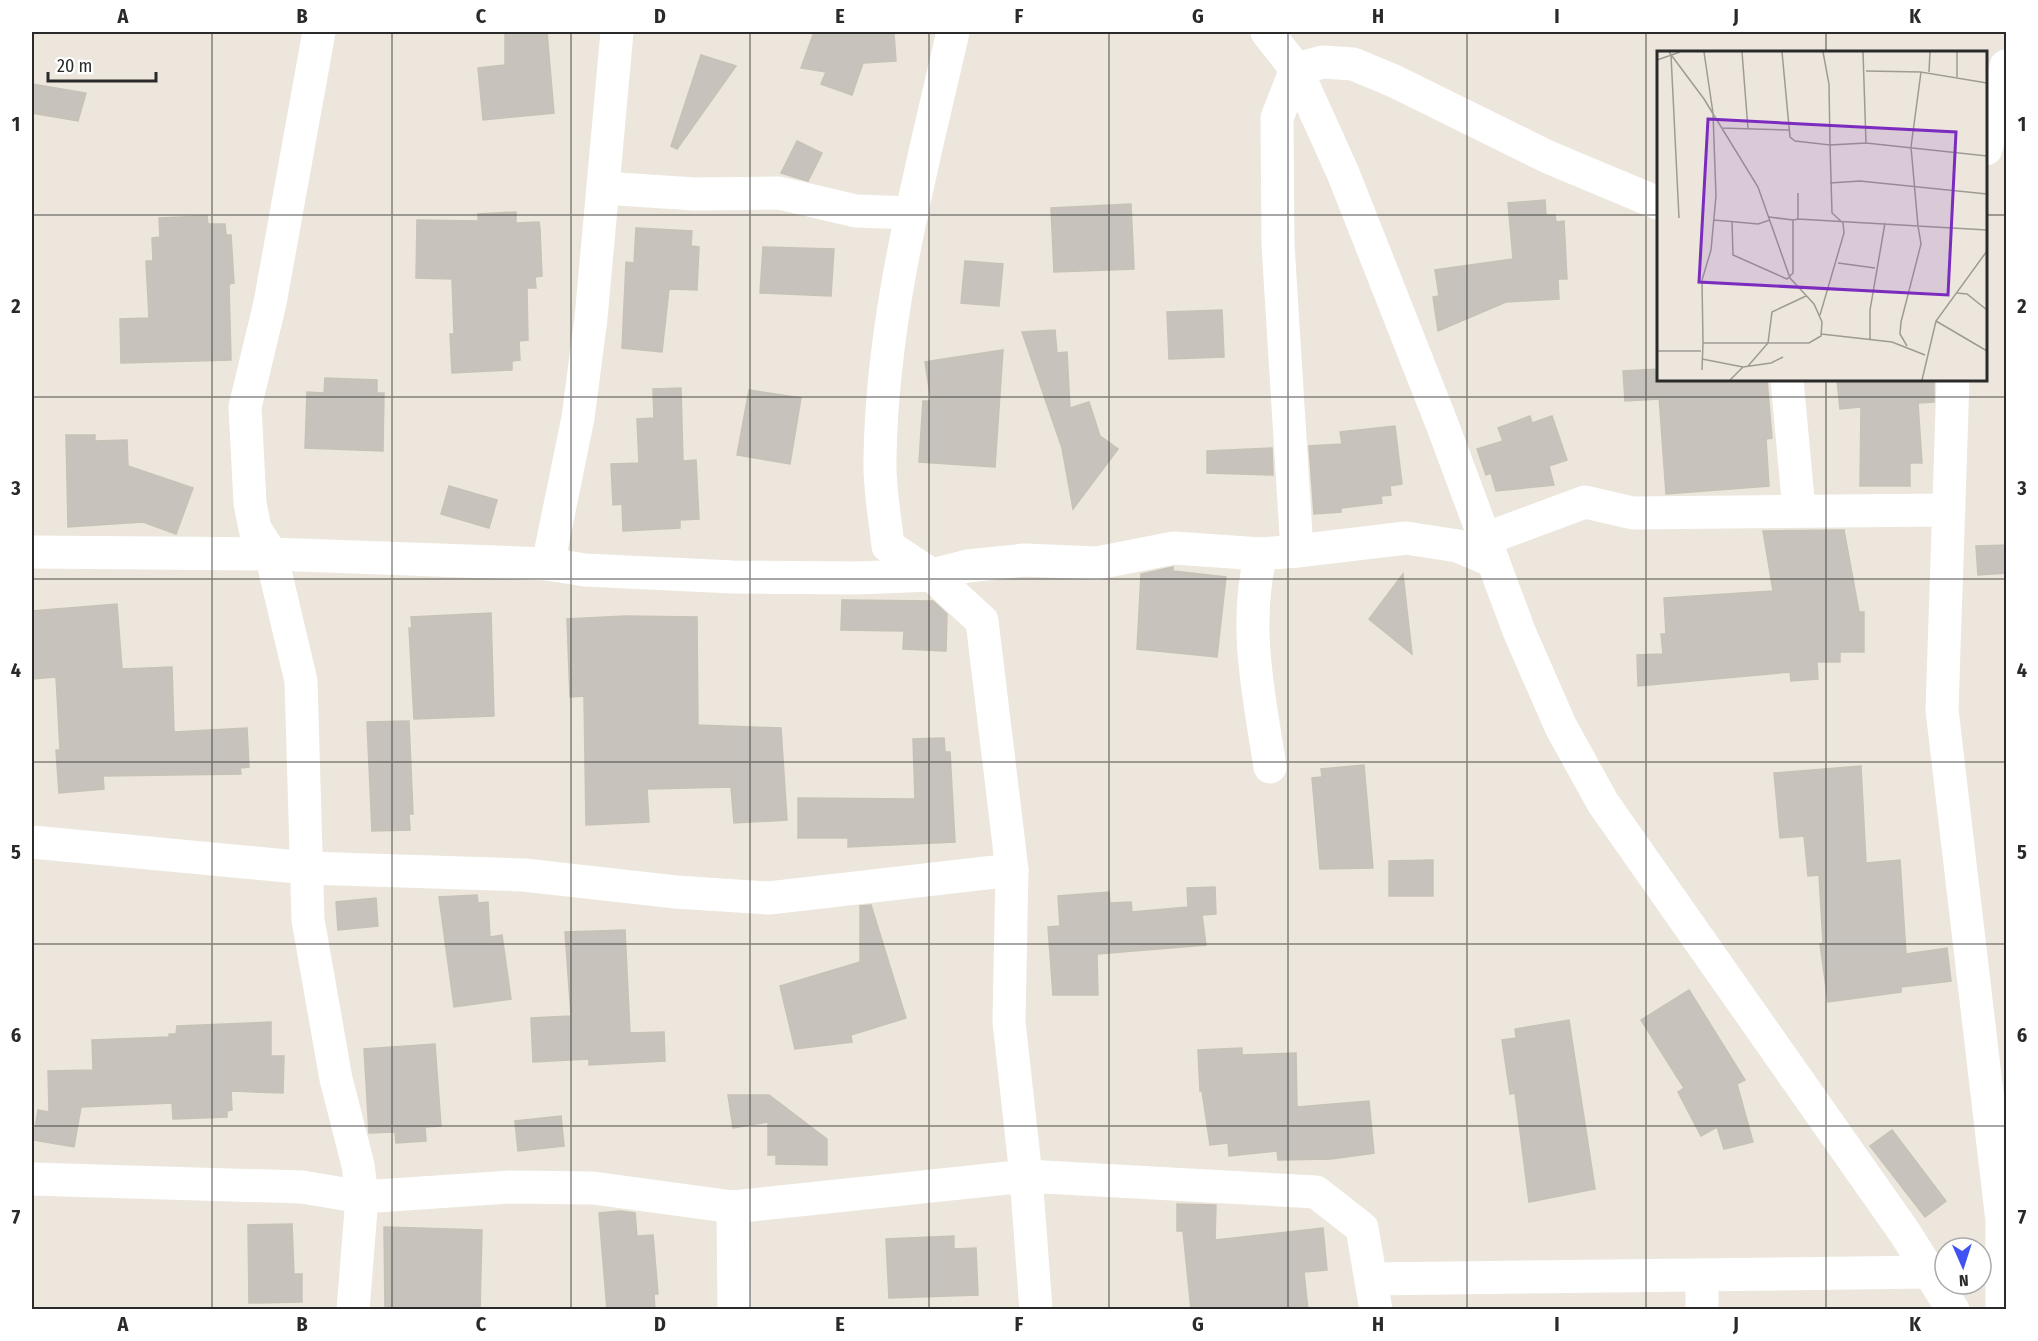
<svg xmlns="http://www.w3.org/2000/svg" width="2038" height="1341" font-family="'Fira Sans Condensed',sans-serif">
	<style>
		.building { fill: #c7c3bc; stroke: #c7c2b6; stroke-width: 1.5 }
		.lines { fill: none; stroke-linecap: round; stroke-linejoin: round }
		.street { stroke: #fff; stroke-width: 33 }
		.grid { fill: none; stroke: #2a2a2a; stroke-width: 1.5; stroke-opacity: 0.55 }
		.inset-road { fill: none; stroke: #9e9b95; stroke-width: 1.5 }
		.view { fill: #7b2cbf; fill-opacity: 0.15; stroke: #7b2cbf; stroke-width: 3 }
		.inset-edge { fill: none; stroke: #2a2a2a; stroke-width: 3 }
		.neatline { fill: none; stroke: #2a2a2a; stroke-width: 2 }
		.grid-label { font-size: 20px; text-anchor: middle; font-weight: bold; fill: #2a2a2a }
	</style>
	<rect width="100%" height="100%" fill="#ece6dc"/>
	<g class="building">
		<path d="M505 32H547L554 113 483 120 478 68 505 65Z"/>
		<path d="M814 32 894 33 896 61 863 63 852 95 821 84 826 72 801 68Z"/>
		<path d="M701 55 736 66 677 149 671 146Z"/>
		<path d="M32 84 86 93 78 121 32 113Z"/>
		<path d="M797 141 822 153 808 181 781 173Z"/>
		<path d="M1545 200 1546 215H1555L1556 222 1564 221 1567 279H1558L1559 299 1506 302 1438 331 1433 297 1439 296 1435 270 1513 259 1508 203Z"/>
		<path d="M1131 204 1134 269 1054 272 1051 208Z"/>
		<path d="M516 212V223L539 222 540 229 542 276 535 277 536 288H527L528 340 519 341 520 360 512 361V370L452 373 450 334H454L452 279 416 278 417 220 478 221V214Z"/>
		<path d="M207 216 208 224H225L226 235H231L234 283 229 284 231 360 121 363 120 319 149 318 146 261H153L152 238 160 237 159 218Z"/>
		<path d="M636 228 692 231 691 246 699 247 697 290 669 289 662 352 622 348 626 262 634 263Z"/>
		<path d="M763 247 834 249 831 296 760 293Z"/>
		<path d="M965 261 1003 264 999 306 961 303Z"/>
		<path d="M1222 310 1224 357 1169 359 1167 312Z"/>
		<path d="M1055 330 1057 353 1067 352 1070 408 1089 402 1100 436 1118 449 1073 509 1062 448 1022 332Z"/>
		<path d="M1003 350 995 467 919 462 923 401H931L925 362Z"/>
		<path d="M1659 369V380H1767L1772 438 1766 439 1769 486 1666 494 1659 396V399L1625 401 1623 371Z"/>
		<path d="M325 378 377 380V393H384L383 451 305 448 307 392 324 393Z"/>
		<path d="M1837 380H1934V402L1918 403 1922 463H1910V486H1860L1861 407 1840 409Z"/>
		<path d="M681 388 683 461 696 460 699 519 680 520V528L623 531 622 504 613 505 611 464 639 463 637 419 654 418 653 389Z"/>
		<path d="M749 390 801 398 790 464 737 455Z"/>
		<path d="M1530 416 1532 423 1552 416 1567 460 1549 466 1554 485 1496 491 1491 473 1486 475 1477 449 1503 441 1498 428Z"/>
		<path d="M1395 426 1402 484 1390 486 1391 495 1381 496 1382 503 1341 508V512L1314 514 1309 446 1342 444 1340 432Z"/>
		<path d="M66 435H95V441L127 440 128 466 193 488 176 534 143 522 68 527Z"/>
		<path d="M1272 448 1273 475 1207 473V451Z"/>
		<path d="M449 486 497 500 489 528 441 514Z"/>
		<path d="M1844 530 1859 612H1864V652H1840V662H1817L1818 679 1791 681 1790 672 1638 686 1637 655 1663 654 1661 634H1666L1664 598 1773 591 1763 531Z"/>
		<path d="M2007 545V573L1978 575 1976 546Z"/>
		<path d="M1173 567V571L1226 577 1217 657 1137 649 1141 574Z"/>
		<path d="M1403 574 1412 654 1369 619Z"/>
		<path d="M842 600 933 601 947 614 946 651 903 649 904 631 841 630Z"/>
		<path d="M117 604 122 669 172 667 174 732 247 728 249 767 240 768 241 774 103 776 104 789 59 793 56 750H60L56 677 32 679V611Z"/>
		<path d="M491 613 494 716 414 719 409 628H412L411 617Z"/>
		<path d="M625 616 697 617 698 725 781 728 787 820 734 823 731 787 647 789 649 822 586 825 584 696 570 697 567 619Z"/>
		<path d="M409 721 413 814H409L410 830 372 831 367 722Z"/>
		<path d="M944 738 945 752H950L955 842 848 847V838H798V798L915 799 913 739Z"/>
		<path d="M1364 765 1373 868 1320 869 1312 778 1322 777 1321 769Z"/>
		<path d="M1861 766 1866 863 1900 860 1906 954 1947 948 1951 981 1901 987V992L1828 1002 1820 944 1823 943 1819 875 1808 876 1804 836 1780 838 1774 773Z"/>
		<path d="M1433 860V896H1389V861Z"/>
		<path d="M1215 887 1216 914 1202 915 1206 945 1097 954 1098 995H1053L1048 927 1060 926 1058 896 1109 892 1110 903 1131 902 1132 912 1188 907 1187 888Z"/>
		<path d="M477 895 478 903 488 902 490 937 502 935 511 999 454 1007 439 897Z"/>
		<path d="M376 898 378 926 338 930 336 902Z"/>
		<path d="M871 905 906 1018 851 1035 852 1042 795 1049 780 986 860 962V906Z"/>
		<path d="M625 930 630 1033 664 1032 665 1061 589 1065V1059L533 1062 531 1018 571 1016 565 932Z"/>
		<path d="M1689 990 1745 1080 1737 1084 1753 1142 1724 1149 1717 1127 1701 1136 1678 1092 1684 1088 1641 1020Z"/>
		<path d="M1569 1020 1595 1189 1529 1202 1515 1093 1510 1094 1502 1040 1516 1038 1515 1029Z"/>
		<path d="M271 1022V1056H284L283 1093 231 1091 232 1110 227 1111V1117L173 1119 172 1103 81 1107 74 1147 33 1140 38 1110 49 1112 48 1071 93 1070 92 1040 169 1037V1034H176L177 1026Z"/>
		<path d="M435 1044 441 1126 425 1127 426 1141 396 1143 395 1132 369 1133 364 1049Z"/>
		<path d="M1242 1048V1055L1296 1053 1297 1107 1369 1101 1374 1153 1331 1159 1278 1160 1277 1151 1229 1156 1228 1143 1210 1145 1202 1091H1200L1198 1050Z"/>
		<path d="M728 1095H769L827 1139V1165L776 1164V1155H768V1122L733 1128Z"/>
		<path d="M561 1116 564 1146 518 1151 515 1121Z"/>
		<path d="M1892 1130 1946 1201 1925 1217 1870 1146Z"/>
		<path d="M1177 1204 1216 1205 1215 1240 1323 1228 1327 1270 1304 1272 1308 1310H1191L1183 1231H1177Z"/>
		<path d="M620 1211 635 1213 637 1236 653 1235 658 1294H654L655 1310H607L599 1213Z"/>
		<path d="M292 1224 294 1274H302V1302L249 1303 248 1225Z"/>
		<path d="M384 1227 482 1230 480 1310H385Z"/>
		<path d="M954 1236V1249L976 1248 978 1295 889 1298 886 1239Z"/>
	</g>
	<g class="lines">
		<g class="street">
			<path d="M319 32 270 303 245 407 250 503 255 529 271 554 548 564 585 570 733 577 857 578 932 575 968 566 1025 560 1097 563 1174 548 1261 554C1243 626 1259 695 1270 767"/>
			<path d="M1267 32 1296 69 1343 173 1442 424 1519 631 1561 727 1603 803 1905 1233 1953 1310"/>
			<path d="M1986 149 2006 66"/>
			<path d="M603 188 695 194 779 193 856 211 912 213"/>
			<path d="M1787 380 1799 510"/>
			<path d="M1953 380 1942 710 2002 1221V1310"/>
			<path d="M1485 539 1585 502 1633 513 1949 510"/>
			<path d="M1297 551 1406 538 1458 546 1493 561"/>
			<path d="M32 552 271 554 301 681 308 920 336 1079 358 1165 362 1197 353 1310"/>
			<path d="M1261 554 1297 551 1278 245 1277 118 1296 69 1323 62 1353 64 1394 81 1548 157 1658 203"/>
			<path d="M548 564 578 418 591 318 617 32"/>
			<path d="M32 842 308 868 524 875 676 892 769 898 1012 870"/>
			<path d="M32 1179 302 1187 362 1197 511 1187 593 1188 733 1207"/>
			<path d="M1371 1279 1930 1272"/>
			<path d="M734 1310 733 1207 1026 1176 1009 1022 1012 870 982 621 932 575 888 546C885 517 879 488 880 459 882 314 921 172 953 32"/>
			<path d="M1036 1310 1026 1176 1316 1192 1362 1228 1376 1310"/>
			<path d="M1702 1310V1275"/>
		</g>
	</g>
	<path class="grid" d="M212 32V1310M392 32V1310M571 32V1310M750 32V1310M929 32V1310M1109 32V1310M1288 32V1310M1467 32V1310M1646 32V1310M1826 32V52M32 215H1658M1986 215H2006M1826 380V1310M32 397H2006M32 579H2006M32 762H2006M32 944H2006M32 1126H2006"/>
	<g transform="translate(1657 51)">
		<rect width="330" height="330" fill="#ece6dc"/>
		<path class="inset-road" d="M12 1 47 48 101 136 133 227 157 253 165 271 164 285 152 292H46L45 319M85 1 91 78M125 1 133 86 138 90 173 94 172 33 166 1M14 4 22 167M0 9 23 1M209 20 264 21M272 21 273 1M300 26V1M330 32 264 21 254 96 261 175 330 179M64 77 132 79M209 92 330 105M173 132 203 130 330 143M141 142V168L261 175 264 193 244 271 243 283 250 295M112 166 136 169M57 169 101 173 113 169M75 170 76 204 130 228 136 222V169L141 168M181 212 218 217M300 242 310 243 330 259M163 264 187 182 186 172 175 162 173 94 209 92 206 1M279 270 330 300M164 283 235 291 268 304M213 288V259L228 172M46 292 45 229 54 199 59 145 56 62 47 1M0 300H44M45 308 86 316 114 312 126 306M91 315 111 292 115 261 149 245M73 329 86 316M265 329 279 270 330 200"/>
		<path class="view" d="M51 68 299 81 291 244 42 231Z"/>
		<rect width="330" height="330" class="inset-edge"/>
	</g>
	<rect width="2038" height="1341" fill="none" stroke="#ffffff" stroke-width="66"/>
	<g transform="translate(1963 1266) rotate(177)"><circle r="28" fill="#ffffff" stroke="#aaaaaa" stroke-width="1.5"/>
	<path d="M0-4.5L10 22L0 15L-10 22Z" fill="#4052f4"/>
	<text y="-9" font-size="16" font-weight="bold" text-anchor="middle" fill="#2a2a2a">N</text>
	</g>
	<path d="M48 72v9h108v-9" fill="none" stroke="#2a2a2a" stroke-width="3"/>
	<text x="57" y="72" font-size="18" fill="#2a2a2a" stroke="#ffffff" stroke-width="4.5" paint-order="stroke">20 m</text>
	<rect x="33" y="33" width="1972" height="1275" class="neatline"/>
	<g class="grid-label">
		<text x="123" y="23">A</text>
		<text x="302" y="23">B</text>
		<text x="481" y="23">C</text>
		<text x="660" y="23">D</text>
		<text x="840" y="23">E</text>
		<text x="1019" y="23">F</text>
		<text x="1198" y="23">G</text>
		<text x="1378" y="23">H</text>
		<text x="1557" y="23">I</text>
		<text x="1736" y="23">J</text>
		<text x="1915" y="23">K</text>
		<text x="16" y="131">1</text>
		<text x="2022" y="131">1</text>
		<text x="16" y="313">2</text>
		<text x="2022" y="313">2</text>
		<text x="16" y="495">3</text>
		<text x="2022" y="495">3</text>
		<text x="16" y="677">4</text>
		<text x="2022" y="677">4</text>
		<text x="16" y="859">5</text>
		<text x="2022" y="859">5</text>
		<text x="16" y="1042">6</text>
		<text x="2022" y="1042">6</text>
		<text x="16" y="1224">7</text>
		<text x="2022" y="1224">7</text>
		<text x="123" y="1331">A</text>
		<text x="302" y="1331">B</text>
		<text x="481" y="1331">C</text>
		<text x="660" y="1331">D</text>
		<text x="840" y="1331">E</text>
		<text x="1019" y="1331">F</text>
		<text x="1198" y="1331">G</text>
		<text x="1378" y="1331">H</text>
		<text x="1557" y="1331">I</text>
		<text x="1736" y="1331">J</text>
		<text x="1915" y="1331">K</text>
	</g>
</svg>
